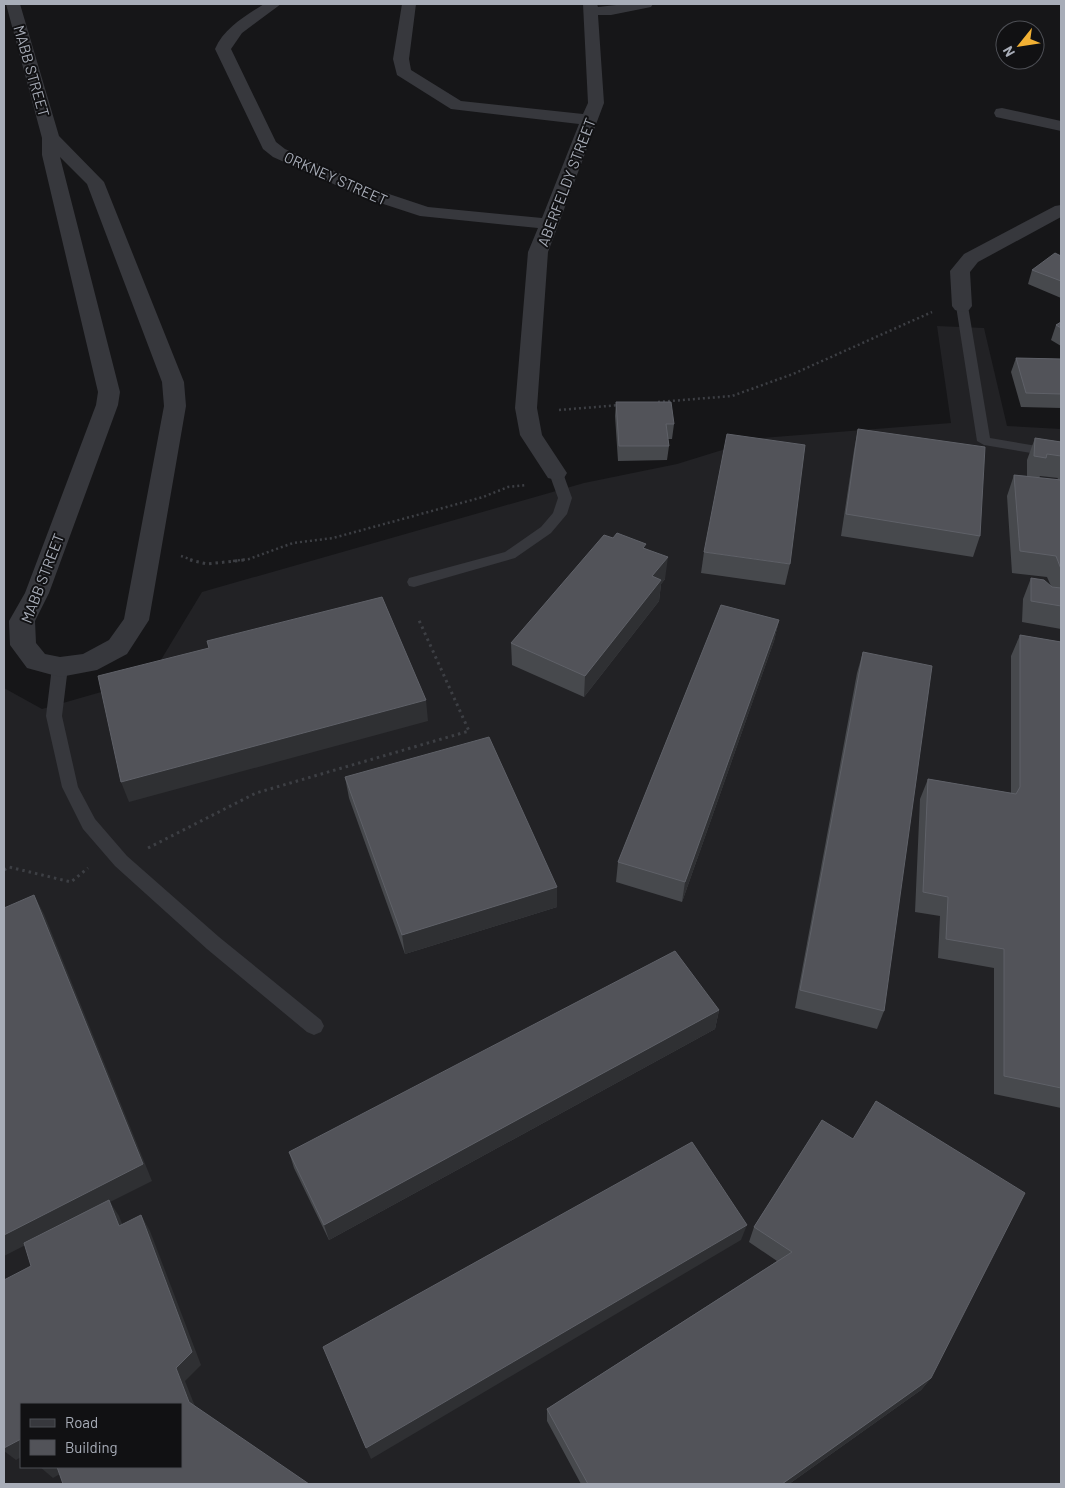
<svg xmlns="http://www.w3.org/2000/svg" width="1065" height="1488" font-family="Barlow,sans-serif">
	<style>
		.built { fill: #222225; fill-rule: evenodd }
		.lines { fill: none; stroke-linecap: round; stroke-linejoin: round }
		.path-far1 { stroke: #3d3f44; stroke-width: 2.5; stroke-dasharray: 2 3; stroke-linecap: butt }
		.path { stroke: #3d3f44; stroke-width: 3; stroke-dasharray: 2.5 4; stroke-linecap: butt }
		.lane { fill: #37383d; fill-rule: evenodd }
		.street { fill: #37383d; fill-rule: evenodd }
		.wall { fill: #47494d; fill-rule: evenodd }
		.shaded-wall { fill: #2f3033 }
		.building { fill: #525359; stroke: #5f6168 }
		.labels { text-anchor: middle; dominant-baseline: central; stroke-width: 4; stroke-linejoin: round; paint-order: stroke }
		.far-street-label { font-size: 15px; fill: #a8adb8; stroke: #111113 }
	</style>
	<rect width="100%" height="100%" fill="#161618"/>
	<path class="built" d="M937 326 984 328 1007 426 1061 429V1484H4V688L42 709 150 678 202 592 584 483 677 464 761 438 951 423ZM21 1404H181V1467H21Z"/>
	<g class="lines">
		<g class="path-far1">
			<path d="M658 402 732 396 793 374 932 312"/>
			<path d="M559 410 620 405"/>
			<path d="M181 556 195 561"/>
			<path d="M233 561 249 559 293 543 333 538 483 497 508 487 527 485"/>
		</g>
		<g class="path">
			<path d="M190 560 207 564 244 560"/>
			<path d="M148 848 256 793 469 731 418 618"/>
			<path d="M4 870 9 867 71 882 88 868"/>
		</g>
		<g class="lane">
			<path d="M962 302 968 306 990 438 1061 450V458L984 445 977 441 956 306Z"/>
			<path d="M556 469 561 470 563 473 572 498 567 514 551 533 515 558 414 587 409 586 407 582 409 578 505 552 541 527 553 513 558 498 549 473 551 470Z"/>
			<path d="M60 661 65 663 68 667 62 716 78 787 95 819 127 856 219 937 321 1020 324 1026 321 1032 314 1035 307 1032 207 949 115 866 83 829 62 787 46 716 52 667 55 663Z"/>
		</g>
		<g class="street">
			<path d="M6 4H20L59 136 104 182 184 382 186 406 149 620 127 654 97 670 60 677 27 668 10 645 9 621 25 593 96 405 98 392 42 155V138ZM60 157 87 184 162 382 164 406 124 619 109 640 83 654 60 657 45 654 36 643 35 621 49 593 118 405 120 392Z"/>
			<path d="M264 4H281L242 33 231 49 276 142 285 149 377 190 428 207 542 218 579 124 451 109 397 75 393 59 402 4H416L409 59 411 70 461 101 583 114 588 103 583 4H597L598 7 625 4H653L651 7 611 15H598L604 103 548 252 537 408 542 435 567 473 564 478 556 480 548 478 520 435 515 408 528 252 538 228 420 216 365 198 273 157 263 149 215 49C224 28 245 16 264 4Z"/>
			<path d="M1002 108 1061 121V131L996 117 994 113 996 109Z"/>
			<path d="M1061 205V217L978 262 970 272 972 306 969 310 962 312 955 310 952 306 950 271 964 254 1055 206Z"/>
		</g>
	</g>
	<g class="wall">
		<path d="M1061 256V298L1028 284 1032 270Z"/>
		<path d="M1061 322V346L1051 340 1056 325Z"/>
		<path d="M1016 358 1061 359V408L1021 407 1011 372Z"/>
		<path d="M616 402 674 424 672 439H668L669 446 667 460 618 461 615 416Z"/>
		<path d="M858 429 980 536 973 557 841 536 854 450Z"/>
		<path d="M1035 438 1061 442V629L1022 622 1023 599 1031 578 1051 586 1047 577 1012 573 1007 496 1014 475 1027 476V460ZM1040 476 1058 478 1057 480 1039 478Z"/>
		<path d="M613 538 646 549 665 579 661 584 659 601 584 697 512 665 511 643Z"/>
		<path d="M704 552 790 564 785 585 701 573Z"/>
		<path d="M779 620 774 641 682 902 616 882 618 862Z"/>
		<path d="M1020 635 1061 642V1108L994 1094V968L938 958 940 916 915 912 920 799 928 779 1011 793V656Z"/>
		<path d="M863 652 884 1011 877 1029 795 1008 857 673Z"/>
		<path d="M345 777 557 907 405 954 349 798Z"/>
		<path d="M719 1010 715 1029 329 1240 294 1168 289 1152Z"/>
		<path d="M822 1120 931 1378 921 1390 789 1484H581L547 1421V1409L777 1261 749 1242 754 1227Z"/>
	</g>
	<g class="shaded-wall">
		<path d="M668 557 665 579 661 584 659 601 584 697 585 676 652 576Z"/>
		<path d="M779 620 774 641 682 902 685 882Z"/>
		<path d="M426 700 428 721 129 802 121 782Z"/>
		<path d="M557 887V907L405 954 402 935Z"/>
		<path d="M34 895 44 914 152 1181 110 1202 119 1216 129 1241 119 1226 110 1202 4 1256V1235Z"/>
		<path d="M719 1010 715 1029 329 1240 324 1225Z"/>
		<path d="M141 1215 150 1231 201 1365 185 1381 198 1414 189 1402 176 1368Z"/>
		<path d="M747 1225 741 1240 371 1459 366 1448Z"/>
		<path d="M931 1378 921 1390 789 1484H782Z"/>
		<path d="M21 1439V1457L16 1460 4 1451V1448Z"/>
		<path d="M40 1467H64L67 1470 53 1478Z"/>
	</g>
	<g class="building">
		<path d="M1055 253 1061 256V281L1032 270Z"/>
		<path d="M1061 322V328L1056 325Z"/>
		<path d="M1016 358 1061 359V394L1026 393Z"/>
		<path d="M616 402H671L674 424H666L669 446H619Z"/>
		<path d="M858 429 985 447 980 536 846 514Z"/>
		<path d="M727 434 805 445 790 564 704 552Z"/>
		<path d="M1035 438 1061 442V456L1047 454 1046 458 1034 456Z"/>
		<path d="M1014 475 1061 480V569L1056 556 1020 551Z"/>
		<path d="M617 533 646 544 643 548 668 557 652 576 661 580 585 676 511 643 604 535 613 538Z"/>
		<path d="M1031 578 1044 580 1052 587 1061 588V606L1031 601Z"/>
		<path d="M382 597 426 700 121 782 98 676 209 648 207 641Z"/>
		<path d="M721 605 779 620 685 882 618 862Z"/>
		<path d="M1020 635 1061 642V1088L1004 1076V949L946 939 948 897 923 892 928 779 1016 794 1020 787Z"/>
		<path d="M863 652 932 666 884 1011 800 990Z"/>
		<path d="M489 737 557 887 402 935 345 777Z"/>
		<path d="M34 895 143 1164 4 1235V908Z"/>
		<path d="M675 951 719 1010 324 1225 289 1152Z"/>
		<path d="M876 1101 1025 1193 931 1378 782 1484H588L547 1409 792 1252 754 1227 822 1120 853 1139Z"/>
		<path d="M692 1142 747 1225 366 1448 323 1347Z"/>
		<path d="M109 1200 119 1226 141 1215 192 1352 176 1368 189 1402 309 1484H63L57 1467H181V1404H21V1439L4 1448V1280L31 1266 24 1243Z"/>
	</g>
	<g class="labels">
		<g class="far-street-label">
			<text transform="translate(32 71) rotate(74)">MABB STREET</text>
			<text transform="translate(336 178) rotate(24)">ORKNEY STREET</text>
			<text transform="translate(566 182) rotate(-69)">ABERFELDY STREET</text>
			<text transform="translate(42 578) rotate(-69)">MABB STREET</text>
		</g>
	</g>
	<rect width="1065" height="1488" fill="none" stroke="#a8adb8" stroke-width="10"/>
	<rect x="20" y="1403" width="162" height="65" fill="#111113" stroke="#4d4f55"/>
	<rect x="30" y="1419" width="25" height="8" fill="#37383d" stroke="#4d4f55"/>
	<text x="65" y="1428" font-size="15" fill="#a8adb8">Road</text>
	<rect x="30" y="1440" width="25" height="15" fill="#525359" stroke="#4d4f55"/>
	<text x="65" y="1453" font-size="15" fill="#a8adb8">Building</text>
	<g transform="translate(1020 45) rotate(240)"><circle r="24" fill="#111113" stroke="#4d4f55"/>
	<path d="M0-4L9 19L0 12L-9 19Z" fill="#f2b134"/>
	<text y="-8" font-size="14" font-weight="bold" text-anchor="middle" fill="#a8adb8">N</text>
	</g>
</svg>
